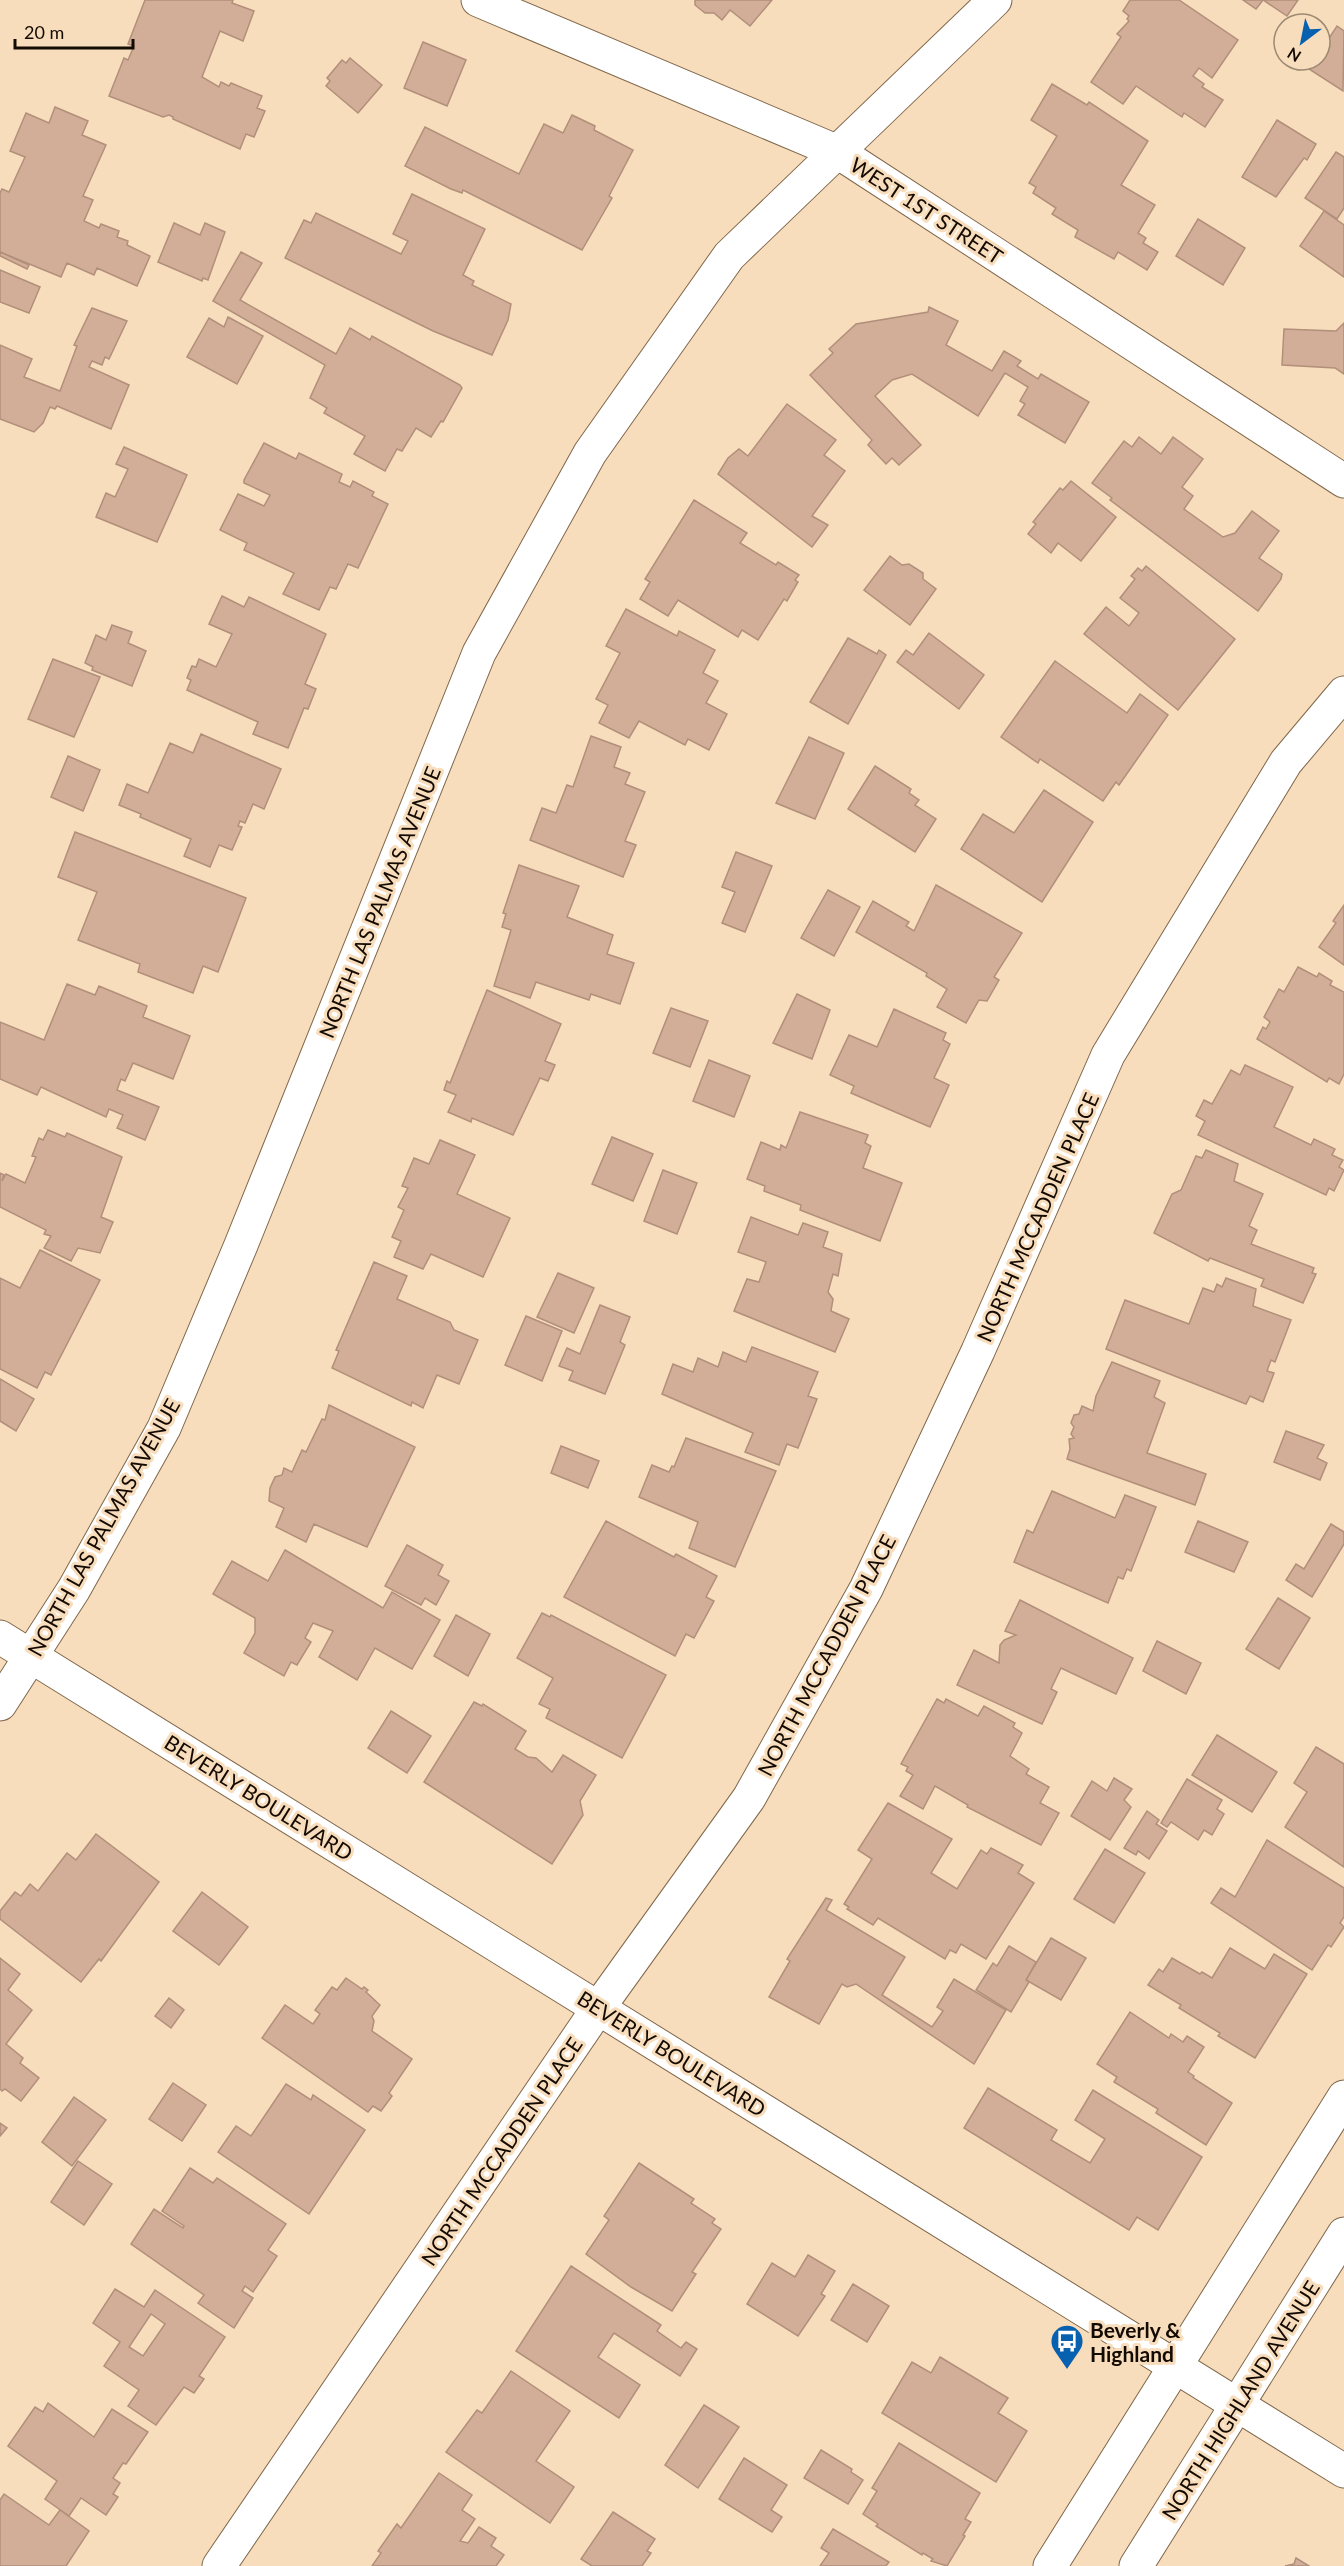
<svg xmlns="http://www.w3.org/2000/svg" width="1344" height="2566" font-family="Lato,sans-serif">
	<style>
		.building { fill: #d2ae98; stroke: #b18f7a; stroke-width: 1.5; fill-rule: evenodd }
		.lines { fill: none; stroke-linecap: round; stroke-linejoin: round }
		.minor-casing { stroke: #7f674a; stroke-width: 35 }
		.secondary-casing { stroke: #7f674a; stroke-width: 35 }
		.minor { stroke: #fff; stroke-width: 33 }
		.secondary { stroke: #fff; stroke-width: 33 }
		.labels { text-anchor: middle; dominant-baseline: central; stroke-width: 6; stroke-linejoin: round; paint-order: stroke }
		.street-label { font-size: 21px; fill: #130a02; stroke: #f8ddbd }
		.poi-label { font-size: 21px; font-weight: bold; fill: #130a02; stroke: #f8ddbd; text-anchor: start }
	</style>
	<rect width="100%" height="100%" fill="#f8ddbd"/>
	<g class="building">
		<path d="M145 0H233L232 3 254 11 243 41 220 31 202 77 219 87 221 82 229 86 231 83 262 96 257 108 265 111 254 137 246 134 240 149 173 119V117L169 115 163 117 109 96 124 58 128 60 134 46 128 44Z"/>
		<path d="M695 0H772L750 26 730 10 722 20 714 13H705L695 5Z"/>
		<path d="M1130 0H1179L1238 40 1212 78 1199 68 1193 76 1204 84 1202 87 1223 100 1205 127 1184 113 1182 117 1136 86 1123 104 1091 82 1121 37 1117 34 1129 21 1127 19 1129 16 1123 11Z"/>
		<path d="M1243 0H1298L1287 16 1263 0 1256 9Z"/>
		<path d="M1337 26 1344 31 1343 91 1309 69 1315 60H1320V52Z"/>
		<path d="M423 42 466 60 447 106 404 88Z"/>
		<path d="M350 58 382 85 358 113 326 86 330 81 327 78 342 60 346 63Z"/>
		<path d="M1052 84 1087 105 1089 102 1148 141 1121 185 1155 205 1138 233 1146 238 1143 243 1158 252 1147 270 1118 252 1114 259 1075 237 1078 230 1052 214 1056 208 1033 193 1036 187 1029 183 1057 136 1031 120Z"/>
		<path d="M55 107 88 121 82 135 106 145 83 196 93 200 84 221 99 228 101 224 119 231 117 237 128 241 127 245 150 256 137 286 97 268 94 275 67 263 61 277 0 252V193L2 189 9 192 25 157 10 151 26 113 49 123Z"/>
		<path d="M572 115 595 126 594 130 633 150 609 196 612 198 582 250 463 190 462 193 451 189 405 166 425 127 519 174 544 124 563 133Z"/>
		<path d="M1277 120 1316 144 1307 160 1304 158 1276 197 1242 177Z"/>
		<path d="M1336 152 1344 157V208L1337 219 1305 198Z"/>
		<path d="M412 194 485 229 463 275 474 281 472 285 511 304 508 320 492 355 433 331 285 258 304 220 311 223 316 213 401 254 408 241 393 234Z"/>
		<path d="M1324 211 1344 225V277L1300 246Z"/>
		<path d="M1198 219 1245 248 1223 285 1176 256Z"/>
		<path d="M174 223 200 235 205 223 225 232 208 280 203 278 202 281 158 262Z"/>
		<path d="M0 252 29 265 27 269 0 256Z"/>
		<path d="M241 252 262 263 240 300 336 354 350 328 370 340 372 336 460 385 462 388 443 422 441 421 431 437 416 428 402 451 397 449 385 471 354 454 365 436 324 413 327 408 310 398 325 365 213 301Z"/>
		<path d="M0 270 40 287 29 313 0 302Z"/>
		<path d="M929 307 958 321 946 345 992 371 1004 351 1021 361 1017 366 1038 379 1041 374 1089 402 1065 443 1018 415 1025 404 1020 401 1028 387 1005 373 978 416 912 374 892 380 875 396 921 445 899 465 892 458 886 464 868 445 872 440 810 375 833 353 829 349 856 324 928 312Z"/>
		<path d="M92 308 127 321 109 359 105 357 102 365 92 361 89 367 129 385 111 429 57 406 55 409 50 407 43 423 34 432 0 419V345L32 359 24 377 60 391 77 346 74 345Z"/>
		<path d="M228 317 263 336 237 384 187 357 209 318 224 327Z"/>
		<path d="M1344 323V374L1335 368 1282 365 1284 329 1336 331Z"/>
		<path d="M787 404 836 440 824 455 845 471 812 516 828 525 812 547 718 474 728 458 739 449 748 456Z"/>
		<path d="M1139 437 1161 454 1173 437 1203 459 1182 487 1193 496 1184 509 1223 537 1235 533 1252 511 1279 531 1259 558 1282 574 1281 579 1258 611 1110 500 1112 498 1092 483 1124 441 1132 447Z"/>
		<path d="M264 443 296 459 299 453 342 474 339 482 350 487 353 481 374 492 372 496 388 504 358 568 348 564 336 589 330 587 319 610 283 594 294 573 244 550 247 543 220 530 238 494 264 506 270 495 244 483V480Z"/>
		<path d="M124 447 187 475 157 542 96 517 106 493 115 497 128 469 116 464Z"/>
		<path d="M1071 481 1116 517 1081 561 1058 543 1051 553 1028 534 1036 524 1033 522 1060 488 1063 490Z"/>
		<path d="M694 500 747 533 740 543 776 565 778 562 799 575 795 580 798 582 787 601 784 599 758 640 742 630 738 637 678 600 668 616 640 599 650 582 645 579Z"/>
		<path d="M890 556 902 565 909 564 923 573V579L936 589 910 625 864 590Z"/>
		<path d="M1146 566 1235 639 1178 710 1084 634 1106 607 1129 626 1139 613 1120 598 1135 579 1131 576 1138 568 1142 571Z"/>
		<path d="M222 596 244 607 249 597 326 634 305 684 316 689 308 709 304 708 288 748 253 734 258 722 187 690 191 680 187 678 192 666 196 667 199 659 216 667 232 634 209 624Z"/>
		<path d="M626 609 677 636 679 631 715 650 703 673 718 681 706 703 727 714 709 750 688 739 685 745 639 721 629 738 599 723 608 705 596 699 620 653 606 646Z"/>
		<path d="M112 625 132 632 128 643 146 651 132 686 92 670 93 667 85 663 96 635 106 640Z"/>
		<path d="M929 633 984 675 959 709 897 662 906 650 913 655Z"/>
		<path d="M848 638 877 654 879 650 886 655 848 724 810 702Z"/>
		<path d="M53 659 100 677 74 737 28 719Z"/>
		<path d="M1055 661 1127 713 1140 694 1168 715 1119 785 1116 782 1103 801 1040 759 1038 763 1001 737Z"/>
		<path d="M201 734 281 769 264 809 253 804 245 823 240 821 238 826 242 827 232 850 219 845 210 867 184 856 191 839 140 817 141 814 119 805 127 784 148 793 170 743 193 753Z"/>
		<path d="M591 736 621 747 614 767 630 773 625 784 645 792 625 841 636 845 623 877 530 840 542 808 556 813 567 785 573 787Z"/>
		<path d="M809 737 844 753 815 819 776 803Z"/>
		<path d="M68 756 100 770 83 811 51 797Z"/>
		<path d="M875 766 911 789 909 793 919 800 915 805 936 819 915 852 848 809Z"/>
		<path d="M1044 790 1093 822 1042 902 961 849 983 814 1014 833Z"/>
		<path d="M75 832 246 898 218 972 203 966 193 993 138 972 140 964 78 940 97 892 58 877Z"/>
		<path d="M736 852 772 866 745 932 722 923 735 892 722 887Z"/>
		<path d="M519 865 579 886 567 917 613 935 607 954 634 963 620 1004 591 994 589 1000 536 982 530 998 494 986 511 930 502 927 506 914 503 913Z"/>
		<path d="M936 885 1022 933 994 977 999 980 987 1001 979 1000 966 1023 937 1007 947 989 926 976 927 973 856 932 873 901 909 922 906 926 914 931Z"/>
		<path d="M828 890 860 907 834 956 801 938Z"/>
		<path d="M1344 905V965L1319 947 1336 923 1333 921Z"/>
		<path d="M1298 967 1317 977 1319 973 1332 981 1330 985 1344 992V1074L1339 1084 1329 1078 1327 1082 1257 1039 1263 1027 1266 1029 1270 1022 1264 1017 1279 989 1284 992Z"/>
		<path d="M67 984 95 995 99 986 147 1006 143 1017 190 1036 173 1079 133 1063 125 1081 121 1079 117 1090 159 1107 145 1140 117 1128 123 1115 109 1109 106 1117 41 1087 37 1095 0 1079V1022L44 1040Z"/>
		<path d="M487 990 561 1024 545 1061 555 1065 548 1081 540 1078 513 1135 472 1118 471 1122 448 1112 456 1095 444 1090 447 1081 450 1083Z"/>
		<path d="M797 994 830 1010 812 1059 773 1043Z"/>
		<path d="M671 1008 708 1021 690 1067 653 1053Z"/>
		<path d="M894 1009 946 1033 943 1040 950 1044 934 1078 949 1085 930 1127 851 1093 854 1086 830 1075 849 1035 877 1047Z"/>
		<path d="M709 1060 750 1076 734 1117 693 1101Z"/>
		<path d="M1245 1065 1293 1087 1274 1127 1311 1145 1314 1139 1335 1149 1332 1155 1343 1160 1339 1167 1344 1170 1334 1191 1329 1188 1326 1195 1198 1135 1205 1121 1196 1116 1204 1100 1212 1104 1231 1070 1240 1075Z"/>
		<path d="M800 1112 868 1135 865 1143 871 1146 863 1168 902 1183 880 1241 800 1210 801 1205 764 1191 765 1186 747 1179 761 1142 780 1150 781 1145 786 1148Z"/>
		<path d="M48 1130 65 1137 67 1133 122 1157 101 1217 113 1222 100 1253 78 1248 71 1261 44 1248 51 1236 44 1234 46 1230 0 1207V1173L4 1175 2 1181 6 1174 25 1183 36 1157 32 1156 39 1138 43 1140Z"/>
		<path d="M612 1137 653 1154 633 1201 592 1184Z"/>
		<path d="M440 1140 475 1155 457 1194 510 1218 483 1277 431 1254 423 1269 394 1257 401 1241 392 1237 404 1210 398 1207 408 1188 402 1186 414 1158 429 1164Z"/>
		<path d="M1206 1150 1238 1164 1234 1181 1263 1194 1249 1226 1257 1230 1251 1244 1314 1268 1312 1273 1316 1274 1303 1303 1261 1286 1264 1279 1210 1258 1208 1261 1154 1233 1172 1194 1181 1190 1196 1156 1202 1158Z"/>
		<path d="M663 1170 697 1183 677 1234 644 1221Z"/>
		<path d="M751 1217 798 1235 803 1223 828 1232 823 1247 842 1254 838 1276 833 1274 828 1292 833 1299 831 1311 849 1319 835 1352 734 1311 747 1279 759 1282 766 1262 738 1252Z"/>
		<path d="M40 1250 100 1280 51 1375 45 1372 37 1388 0 1369V1278L20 1288Z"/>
		<path d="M374 1262 407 1276 397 1299 450 1322 454 1330 478 1340 459 1384 437 1375 423 1408 412 1402 411 1406 332 1368 339 1351 336 1350Z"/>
		<path d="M558 1273 594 1288 574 1333 537 1317Z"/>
		<path d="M1226 1278 1256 1289 1253 1306 1291 1320 1275 1362 1271 1360 1267 1371 1274 1373 1263 1402 1250 1396 1246 1404 1106 1349 1125 1300 1189 1324 1203 1288 1214 1292 1217 1284 1222 1287Z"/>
		<path d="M600 1305 630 1317 620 1342 625 1345 605 1394 569 1380 573 1371 559 1366 567 1348 580 1354Z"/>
		<path d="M526 1316 562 1331 542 1381 505 1365Z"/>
		<path d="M752 1347 818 1372 808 1396 817 1399 798 1448 787 1444 779 1465 745 1452 753 1433 662 1394 673 1364 693 1372 698 1358 718 1367 723 1352 746 1362Z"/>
		<path d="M1112 1362 1160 1381 1154 1397 1165 1403 1147 1453 1206 1474 1195 1505 1067 1459 1070 1449 1069 1439 1074 1438 1071 1434 1074 1427 1071 1423 1074 1415 1079 1414 1082 1406 1093 1411 1096 1396Z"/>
		<path d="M0 1379 34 1399 16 1431 0 1421Z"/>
		<path d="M329 1405 415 1447 367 1547 314 1524 306 1542 276 1527 284 1508 269 1501 270 1488 275 1477 282 1475 284 1468 292 1472 302 1450 306 1452 322 1419 325 1420Z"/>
		<path d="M1286 1431 1324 1445 1317 1458 1327 1463 1320 1480 1274 1462Z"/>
		<path d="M686 1438 776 1471 735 1567 689 1548 698 1522 639 1497 652 1465 669 1472 672 1466 674 1467Z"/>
		<path d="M561 1446 599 1461 588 1488 551 1473Z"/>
		<path d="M1052 1491 1115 1518 1125 1495 1156 1507 1131 1571 1127 1569 1123 1579 1118 1577 1108 1603 1014 1562 1027 1530 1033 1533Z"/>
		<path d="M606 1521 674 1557 676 1554 717 1576 706 1597 714 1601 694 1638 686 1634 675 1656 564 1597Z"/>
		<path d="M1198 1521 1248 1542 1234 1572 1185 1552Z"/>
		<path d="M1331 1524 1344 1532V1544L1312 1597 1286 1580 1296 1564 1304 1569Z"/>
		<path d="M407 1545 443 1565 438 1575 449 1581 436 1605 425 1598 421 1605 385 1586Z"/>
		<path d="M285 1550 383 1608 392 1592 440 1620 412 1669 375 1648 357 1680 319 1657 333 1631 313 1623 305 1638 311 1642 297 1665 291 1662 284 1676 244 1653 255 1633V1618L213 1594 232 1561 268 1581Z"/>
		<path d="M1278 1598 1310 1618 1279 1669 1246 1649Z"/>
		<path d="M1020 1600 1133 1658 1116 1694 1061 1668 1051 1689 1057 1692 1042 1724 957 1685 974 1650 999 1663 1000 1645 1004 1640 1016 1635 1005 1631Z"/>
		<path d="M542 1613 550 1617 551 1615 666 1675 622 1758 546 1718 550 1709 539 1704 553 1678 517 1658Z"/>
		<path d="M456 1615 490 1634 468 1676 434 1656Z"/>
		<path d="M1157 1641 1201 1663 1186 1694 1143 1671Z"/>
		<path d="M937 1699 944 1703 946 1699 978 1716 984 1706 1015 1723 1013 1727 1022 1733 1010 1756 1029 1769 1026 1774 1049 1787 1040 1803 1059 1813 1041 1845 967 1807 968 1805 935 1786 923 1809 900 1796 913 1775 906 1771 908 1767 901 1764Z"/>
		<path d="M474 1702 482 1706 483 1704 526 1731 515 1749 528 1757 536 1758 552 1772 563 1755 596 1775 580 1801 583 1815 552 1864 424 1782Z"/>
		<path d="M391 1711 431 1736 407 1773 368 1748Z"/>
		<path d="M1217 1735 1277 1772 1252 1812 1192 1775Z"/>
		<path d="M1316 1747 1344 1764V1867L1285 1827 1307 1792 1294 1783Z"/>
		<path d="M1114 1778 1132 1789 1124 1800 1131 1807 1110 1840 1071 1816 1092 1781 1107 1791Z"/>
		<path d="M1187 1779 1222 1800 1217 1809 1224 1814 1212 1835 1204 1830 1198 1840 1171 1822 1167 1827 1161 1823Z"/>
		<path d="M888 1803 952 1839 931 1873 957 1889 981 1850 987 1854 991 1848 1023 1865 1018 1873 1034 1883 986 1959 961 1944 956 1953 950 1950 945 1959 878 1918 873 1925 847 1909 849 1907 844 1904 872 1859 858 1850Z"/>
		<path d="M1147 1811 1159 1820 1156 1824 1167 1831 1149 1859 1138 1851 1136 1855 1124 1848Z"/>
		<path d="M96 1834 159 1882 101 1961 99 1959 81 1982 0 1919V1911L15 1892 21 1896 30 1884 38 1891 67 1853 76 1860Z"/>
		<path d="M1267 1840 1344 1888V1917L1340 1923 1344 1927 1331 1947 1328 1945 1312 1970 1211 1903 1221 1888 1235 1897Z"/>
		<path d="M1105 1849 1145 1873 1114 1923 1074 1899Z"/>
		<path d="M202 1892 248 1927 219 1965 173 1931Z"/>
		<path d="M826 1898 832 1900 826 1910 905 1957 882 1995 932 2027 943 2011 937 2007 954 1979 1006 2010 974 2064 856 1984 847 1987 842 1984 819 2024 769 1997 790 1961 787 1959Z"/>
		<path d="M1051 1938 1086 1958 1061 2000 1026 1980Z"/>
		<path d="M1009 1946 1036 1962 1026 1980 1029 1982 1011 2012 976 1990 993 1963 997 1966Z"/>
		<path d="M1230 1948 1265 1969 1274 1954 1307 1974 1255 2058 1218 2036 1220 2033 1179 2008 1181 2005 1148 1985 1159 1969 1163 1972 1172 1958 1200 1974 1202 1972 1212 1978Z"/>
		<path d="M0 1958 20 1974 8 1990 32 2010 6 2044 23 2058 20 2063 39 2078 21 2101 5 2089 2 2091 0 2089Z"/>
		<path d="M346 1978 362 1989 364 1987 368 1990 366 1992 380 2005 372 2016 374 2021 372 2031 412 2059 389 2093 392 2096 381 2111 373 2106 368 2112 262 2038 285 2005 313 2024 320 2014 315 2010 332 1987 337 1990Z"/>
		<path d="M169 1998 184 2010 171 2028 155 2016Z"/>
		<path d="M1130 2012 1169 2038 1171 2034 1183 2042 1187 2036 1204 2047 1188 2072 1194 2076 1193 2078 1232 2103 1206 2145 1156 2113 1158 2109 1114 2082 1117 2077 1097 2064Z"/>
		<path d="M173 2083 206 2105 182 2141 149 2119Z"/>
		<path d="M286 2084 311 2100 313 2095 365 2130 309 2214 218 2152 236 2126 251 2136Z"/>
		<path d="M988 2088 1057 2130 1051 2140 1090 2163 1105 2139 1075 2120 1093 2090 1202 2157 1158 2230 1137 2217 1129 2230 964 2128Z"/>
		<path d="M74 2097 106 2120 72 2166 42 2142Z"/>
		<path d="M0 2123 7 2128 0 2136Z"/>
		<path d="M78 2161 112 2184 84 2225 51 2202Z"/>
		<path d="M639 2163 694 2199 691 2203 715 2219 712 2223 721 2229 692 2272 696 2274 672 2311 631 2287 586 2254 609 2220 604 2216Z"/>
		<path d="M190 2168 213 2183 217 2178 286 2224 268 2250 277 2256 253 2292 245 2286 242 2291 253 2298 234 2328 198 2303 204 2295 131 2244 154 2209 183 2228 184 2226 162 2211Z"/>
		<path d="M808 2255 835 2271 821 2294 825 2296 798 2336 747 2304 772 2263 795 2277Z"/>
		<path d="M571 2266 661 2325 657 2331 681 2348 686 2342 697 2349 680 2376 614 2333 598 2357 640 2385 619 2418 516 2351Z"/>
		<path d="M853 2284 889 2306 867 2342 831 2320Z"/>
		<path d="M115 2289 144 2307 155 2290 225 2337 199 2376 204 2379 194 2393 184 2387 156 2425 128 2406 139 2390 104 2366 120 2342 93 2323ZM151 2314 165 2324 143 2356 129 2347Z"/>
		<path d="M940 2357 1008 2398 998 2413 1027 2431 996 2482 882 2413 912 2362 931 2373Z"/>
		<path d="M511 2371 570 2411 536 2461 574 2487 550 2523 446 2452 477 2410 482 2413Z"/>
		<path d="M48 2403 94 2437 112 2409 148 2432 126 2464 123 2463 113 2478 120 2483 113 2494 118 2497 106 2515 81 2498 69 2516 45 2499 57 2481 8 2446 35 2407 43 2412Z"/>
		<path d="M704 2405 739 2427 698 2488 665 2465Z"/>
		<path d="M899 2443 980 2493 965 2519 971 2522 963 2535 965 2536 947 2566 931 2561 933 2559 923 2553 922 2555 876 2526 878 2524 863 2514 877 2491 872 2488Z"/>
		<path d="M821 2450 852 2469 851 2472 863 2480 848 2504 804 2478Z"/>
		<path d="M744 2458 787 2485 771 2510 782 2517 772 2532 719 2499Z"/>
		<path d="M439 2473 472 2495 462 2510 475 2519 460 2541 468 2543 479 2527 496 2538 491 2546 504 2555 496 2566H372L381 2553 378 2551 397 2524 401 2528Z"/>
		<path d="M4 2494 49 2525 60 2510 89 2531 66 2566H0V2500Z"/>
		<path d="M613 2512 655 2539 647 2551 651 2553 642 2566H592L581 2559Z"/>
		<path d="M833 2529 889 2562 886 2566H820L829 2553 821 2548Z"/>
		<path d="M1296 2558 1309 2566H1285L1294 2564Z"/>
	</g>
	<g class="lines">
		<defs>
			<g id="minor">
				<path d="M478 0 838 152 1344 481"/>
				<path d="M0 1704 74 1589 164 1428 241 1245 479 653 590 453 729 256 995 0"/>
				<path d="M219 2566 599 2007 749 1798 866 1589 978 1351 1108 1055 1286 762 1344 693"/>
			</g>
			<g id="secondary">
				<path d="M0 1637 1344 2471"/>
				<path d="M1050 2566 1344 2097"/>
				<path d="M1136 2566 1344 2234"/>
			</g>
		</defs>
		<use href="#minor" class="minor-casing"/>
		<use href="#secondary" class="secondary-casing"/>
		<use href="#minor" class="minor"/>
		<use href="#secondary" class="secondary"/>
	</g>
	<defs>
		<symbol id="bus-pin" viewBox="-11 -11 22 30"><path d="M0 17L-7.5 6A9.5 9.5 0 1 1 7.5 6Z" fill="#0861af" stroke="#f8ddbd"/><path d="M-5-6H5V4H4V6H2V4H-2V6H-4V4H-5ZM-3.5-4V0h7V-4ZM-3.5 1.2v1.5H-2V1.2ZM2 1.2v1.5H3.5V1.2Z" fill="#fff"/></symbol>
	</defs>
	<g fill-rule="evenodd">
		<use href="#bus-pin" x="1048" y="2322" width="38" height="52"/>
	</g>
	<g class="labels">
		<g class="street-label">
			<text transform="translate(927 210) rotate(33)">WEST 1ST STREET</text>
			<text transform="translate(379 902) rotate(-68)">NORTH LAS PALMAS AVENUE</text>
			<text transform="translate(1037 1217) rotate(-66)">NORTH MCCADDEN PLACE</text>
			<text transform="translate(103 1527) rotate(-61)">NORTH LAS PALMAS AVENUE</text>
			<text transform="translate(826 1655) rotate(-62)">NORTH MCCADDEN PLACE</text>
			<text transform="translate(259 1797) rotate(32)">BEVERLY BOULEVARD</text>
			<text transform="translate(672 2053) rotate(32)">BEVERLY BOULEVARD</text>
			<text transform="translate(501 2151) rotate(-56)">NORTH MCCADDEN PLACE</text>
			<text transform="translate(1240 2400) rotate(-58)">NORTH HIGHLAND AVENUE</text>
		</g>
		<g class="poi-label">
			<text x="1090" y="2329">Beverly &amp;<tspan x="1090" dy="24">Highland</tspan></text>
		</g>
	</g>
	<g transform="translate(1302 42) rotate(212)"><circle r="28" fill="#f8ddbd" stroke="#9c8972" stroke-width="1.5"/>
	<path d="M0-4.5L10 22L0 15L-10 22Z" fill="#0861af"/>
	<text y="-9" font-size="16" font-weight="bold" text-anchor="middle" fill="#130a02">N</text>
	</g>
	<path d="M15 39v9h118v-9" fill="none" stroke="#130a02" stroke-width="3"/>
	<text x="24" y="39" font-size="18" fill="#130a02" stroke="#f8ddbd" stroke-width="4.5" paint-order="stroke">20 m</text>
</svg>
